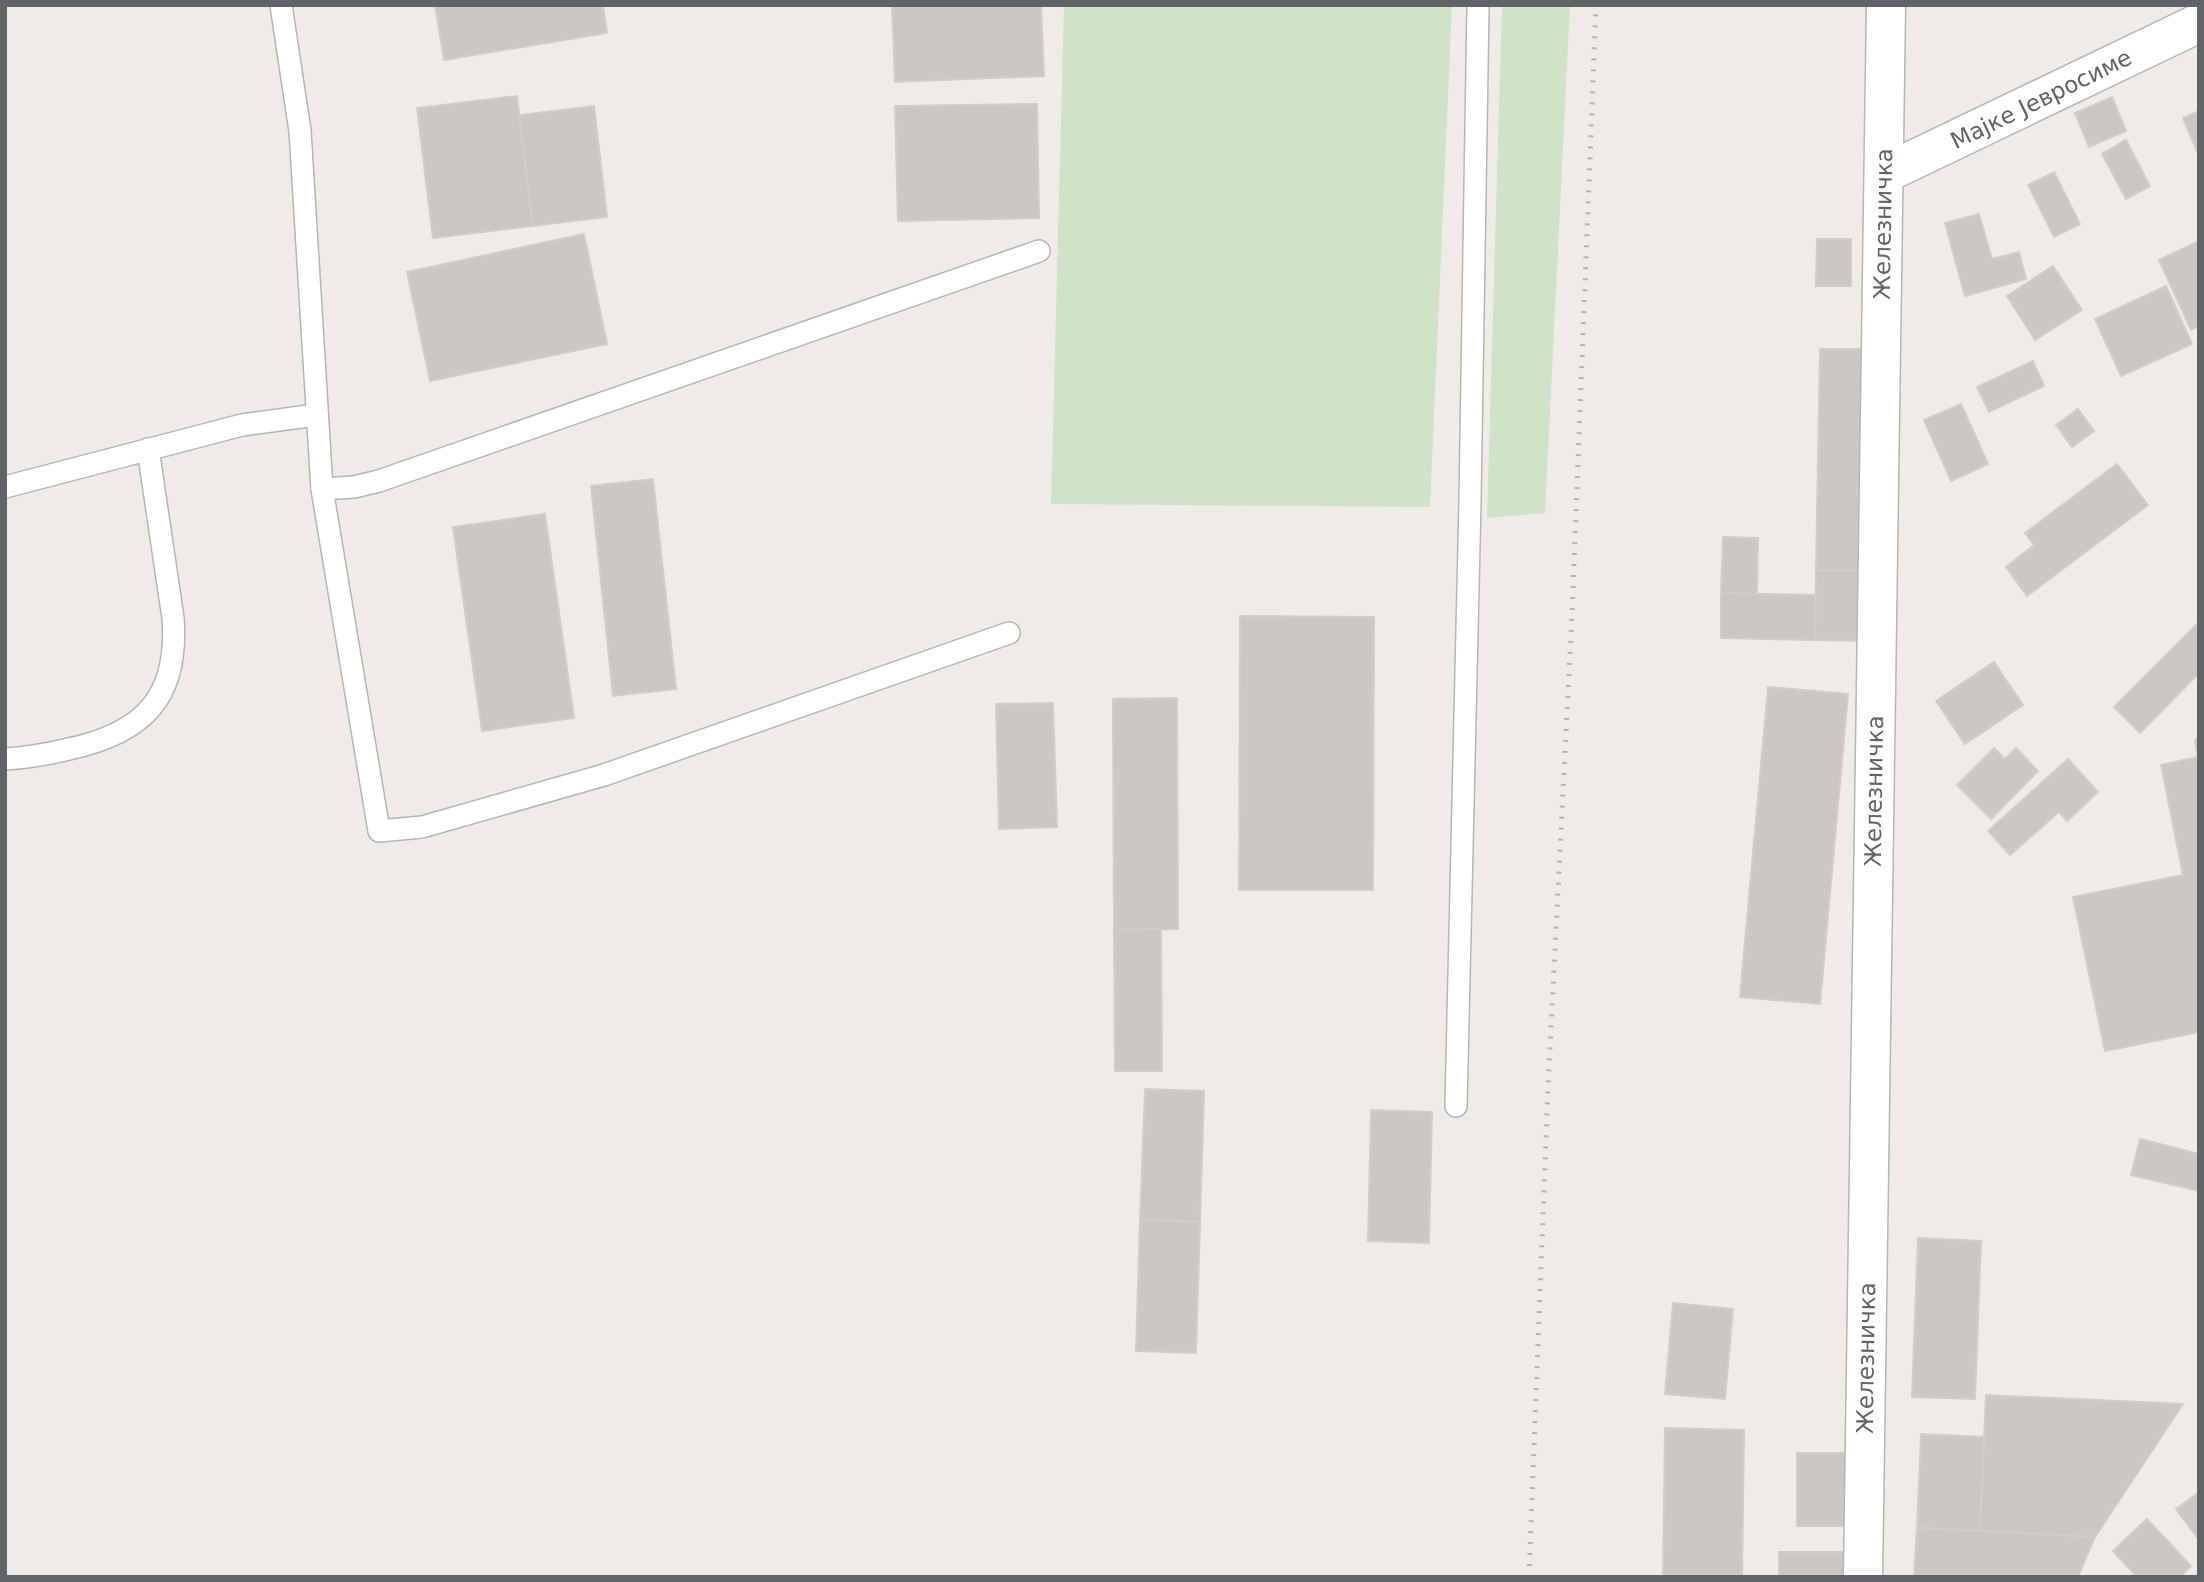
<svg xmlns="http://www.w3.org/2000/svg" width="2204" height="1582" font-family="'DejaVu Sans',sans-serif">
	<style>
		.green { fill: #cee3c8 }
		.building { fill: #cbc7c5; stroke: #d4cdc7; stroke-width: 2 }
		.lines { fill: none; stroke-linecap: round; stroke-linejoin: round }
		.lane-casing { stroke: #b3b6b8; stroke-width: 24 }
		.street-casing { stroke: #b3b6b8; stroke-width: 41 }
		.secondary-casing { stroke: #b2b6b8; stroke-width: 41 }
		.lane { stroke: #fff; stroke-width: 21 }
		.street { stroke: #fff; stroke-width: 38 }
		.secondary { stroke: #fff; stroke-width: 38 }
		.rail { stroke: #b3b4b4; stroke-width: 5; stroke-dasharray: 2 9; stroke-linecap: butt }
		.labels { text-anchor: middle; dominant-baseline: central; stroke-width: 6; stroke-linejoin: round; paint-order: stroke }
		.street-label { font-size: 23px; fill: #5f6466; stroke: #fff }
	</style>
	<rect width="100%" height="100%" fill="#efece8"/>
	<g class="green">
		<path d="M1064 5H1452L1430 507 1051 504Z"/>
		<path d="M1502 5H1570L1545 513 1487 518Z"/>
	</g>
	<g class="building">
		<path d="M435 5H603L607 33 444 60Z"/>
		<path d="M892 5H1041L1044 76 895 82Z"/>
		<path d="M517 96 533 226 433 238 417 108Z"/>
		<path d="M2112 97 2126 131 2089 147 2075 113Z"/>
		<path d="M1037 104 1039 218 898 221 895 106Z"/>
		<path d="M594 106 607 217 533 226 519 115Z"/>
		<path d="M2199 111V156L2183 118Z"/>
		<path d="M2126 140 2150 186 2126 199 2102 154Z"/>
		<path d="M2054 172 2080 224 2054 237 2028 185Z"/>
		<path d="M1979 214 1992 259 2019 252 2026 279 1965 296 1945 223Z"/>
		<path d="M584 234 607 344 430 381 407 272Z"/>
		<path d="M1817 239H1851V286H1816Z"/>
		<path d="M2199 241V326L2191 330 2159 260Z"/>
		<path d="M2053 266 2082 310 2035 340 2007 296Z"/>
		<path d="M2166 286 2192 344 2121 376 2095 319Z"/>
		<path d="M1820 349H1872L1867 571 1816 570Z"/>
		<path d="M2033 361 2044 386 1989 412 1977 387Z"/>
		<path d="M1961 404 1988 464 1951 481 1924 420Z"/>
		<path d="M2078 409 2094 431 2072 447 2056 425Z"/>
		<path d="M2117 464 2148 505 2027 596 2006 567 2034 545 2025 533Z"/>
		<path d="M653 479 676 689 613 696 591 486Z"/>
		<path d="M545 514 574 718 482 731 453 527Z"/>
		<path d="M1723 537 1758 538 1757 594 1721 593Z"/>
		<path d="M1816 570 1867 571 1866 641 1815 640Z"/>
		<path d="M1721 593 1815 595V640L1721 638Z"/>
		<path d="M1240 616 1374 617 1373 890H1239Z"/>
		<path d="M2199 622V673L2140 733 2114 707Z"/>
		<path d="M1994 662 2023 705 1965 744 1936 701Z"/>
		<path d="M1768 687 1848 694 1820 1004 1740 997Z"/>
		<path d="M1177 698 1178 929 1114 930 1113 699Z"/>
		<path d="M1053 703 1057 827 999 829 996 704Z"/>
		<path d="M2199 736V1032L2105 1051 2073 897 2183 875 2161 765 2198 757 2195 741Z"/>
		<path d="M1994 748 2005 759 2016 748 2038 771 1991 819 1957 785Z"/>
		<path d="M2068 759 2098 792 2067 821 2059 812 2010 855 1988 831Z"/>
		<path d="M1161 929 1162 1071H1115L1114 930Z"/>
		<path d="M1145 1089 1204 1091 1200 1222 1140 1220Z"/>
		<path d="M1371 1110 1432 1112 1429 1243 1368 1241Z"/>
		<path d="M2140 1139 2199 1154V1191L2131 1175Z"/>
		<path d="M1140 1220 1200 1222 1196 1353 1136 1351Z"/>
		<path d="M1918 1238 1981 1241 1975 1399 1912 1397Z"/>
		<path d="M1673 1303 1733 1309 1725 1399 1665 1394Z"/>
		<path d="M1986 1395 2183 1404 2095 1537 1980 1531Z"/>
		<path d="M1665 1428 1744 1430 1742 1577H1663Z"/>
		<path d="M1921 1434 1984 1437 1980 1531 1917 1528Z"/>
		<rect x="1797" y="1453" width="56" height="73"/>
		<path d="M2198 1493H2199V1540L2176 1509Z"/>
		<path d="M2147 1519 2191 1566 2180 1577H2137L2113 1551Z"/>
		<path d="M1917 1528 1980 1531 2095 1537 2078 1577H1914Z"/>
		<rect x="1779" y="1552" width="68" height="25"/>
	</g>
	<g class="lines">
		<defs>
			<g id="lane">
				<path d="M281 5 300 131 322 489 379 831 422 827 604 775 1009 633"/>
				<path d="M5 487 242 425 316 415"/>
				<path d="M322 489 354 487 379 481 1039 251"/>
				<path d="M5 759C27 758 48 754 69 749 144 733 179 697 173 618L148 449"/>
				<path d="M1456 1106 1470 501 1478 5"/>
			</g>
			<path id="street" d="M1884 174 2199 23"/>
			<path id="secondary" d="M1863 1577 1886 5"/>
		</defs>
		<use href="#lane" class="lane-casing"/>
		<use href="#street" class="street-casing"/>
		<use href="#secondary" class="secondary-casing"/>
		<use href="#lane" class="lane"/>
		<use href="#street" class="street"/>
		<use href="#secondary" class="secondary"/>
		<path class="rail" d="M1529 1577 1548 1087 1572 615 1596 5"/>
	</g>
	<g class="labels">
		<g class="street-label">
			<text transform="translate(2041 99) rotate(-26)">Мајке Јевросиме</text>
			<text transform="translate(1883 224) rotate(-89)">Железничка</text>
			<text transform="translate(1874 791) rotate(-89)">Железничка</text>
			<text transform="translate(1866 1358) rotate(-89)">Железничка</text>
		</g>
	</g>
	<rect width="2204" height="1582" fill="none" stroke="#5f6466" stroke-width="14"/>
</svg>
